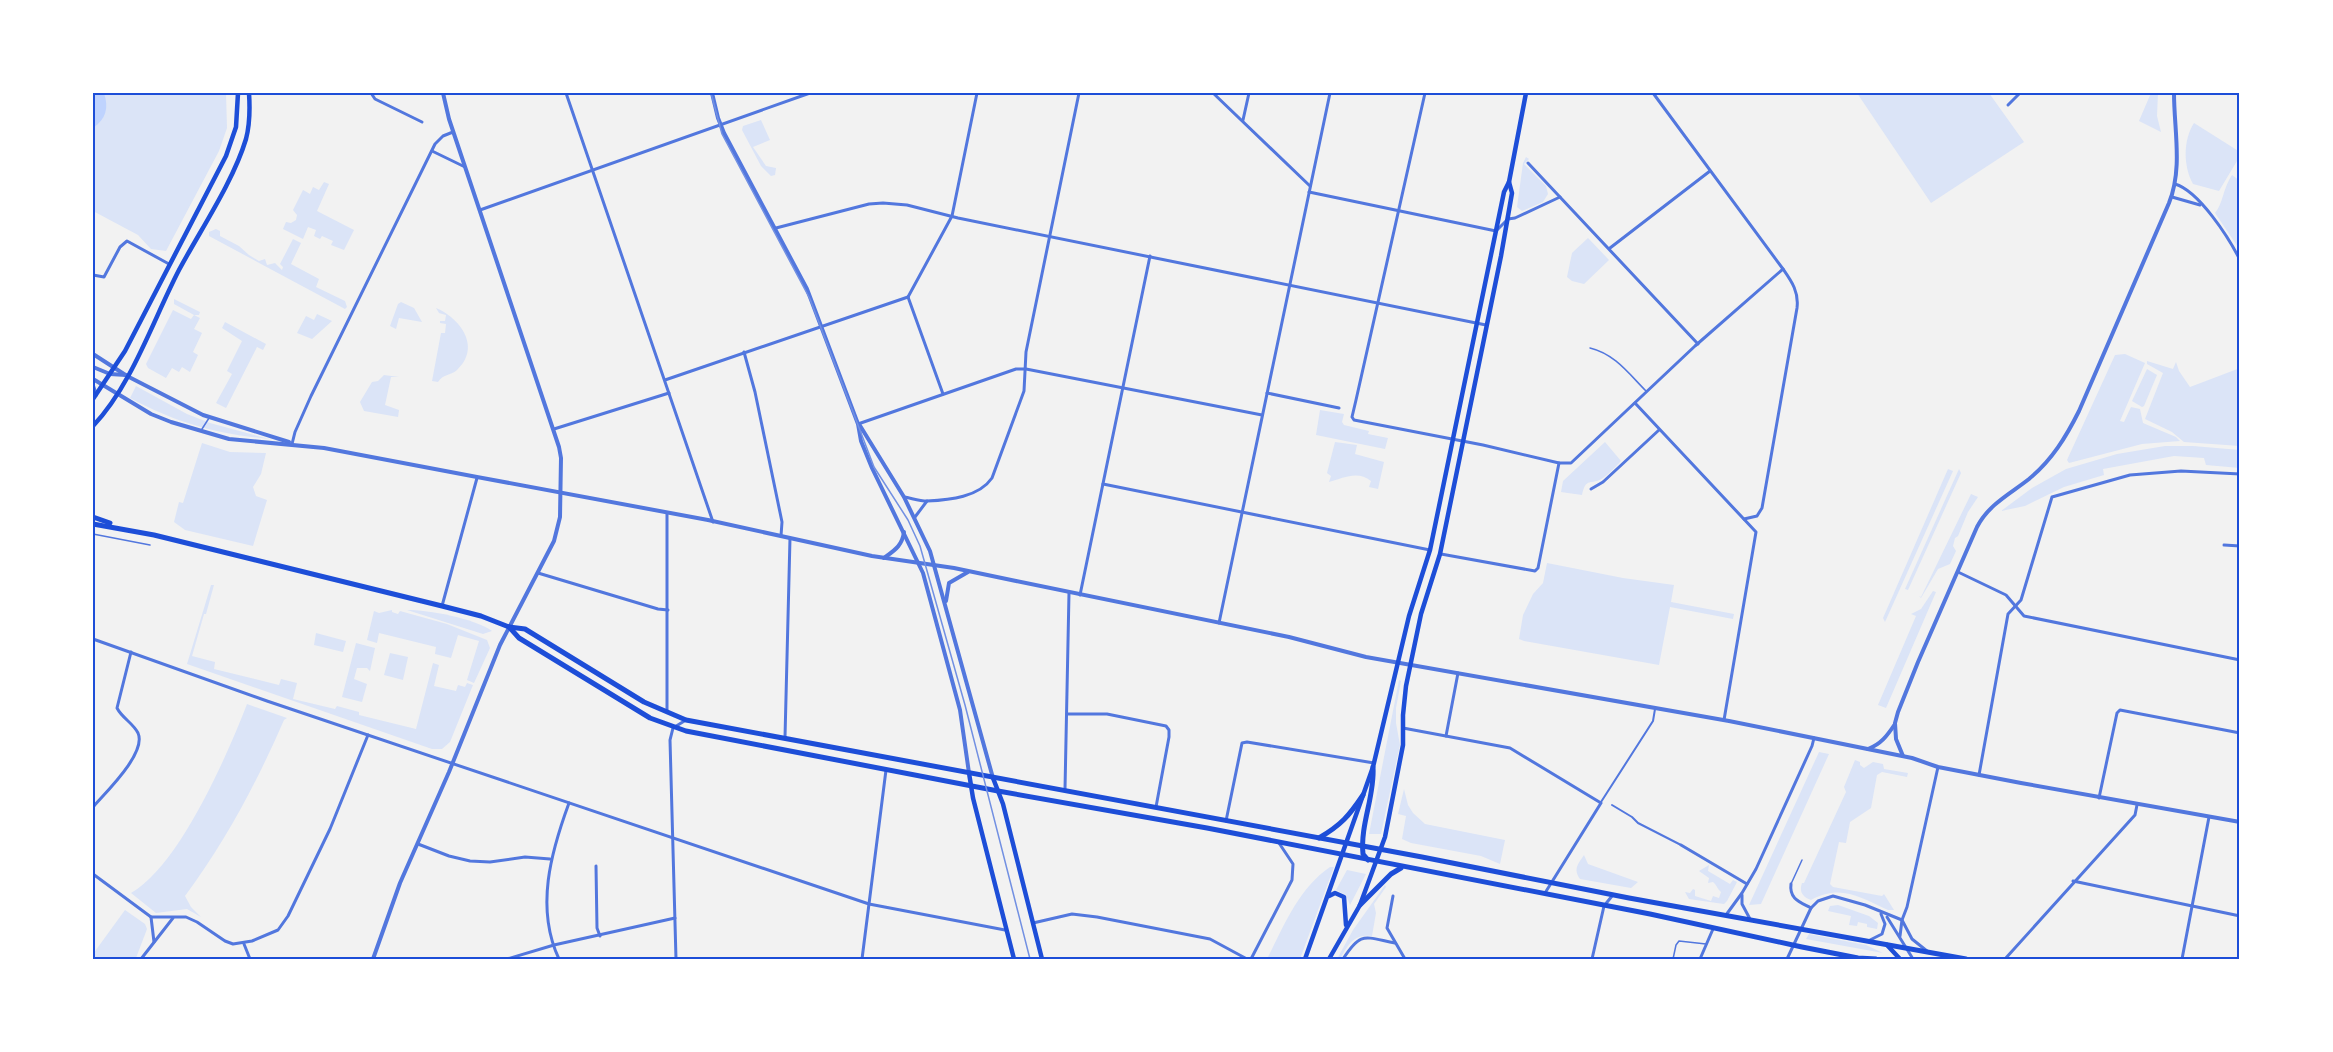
<svg xmlns="http://www.w3.org/2000/svg" width="2333" height="1052" font-family="'Archivo Narrow',sans-serif">
	<style>
		.green { fill: #dbe4f7 }
		.water { fill: #bfd3fe }
		.lines { fill: none; stroke-linecap: round; stroke-linejoin: round }
		.service { stroke: #5277de; stroke-width: 1.5 }
		.pedestrian { stroke: #5277de; stroke-width: 2 }
		.minor { stroke: #5277de; stroke-width: 3 }
		.tertiary { stroke: #5277de; stroke-width: 4 }
		.secondary { stroke: #1d4ed8; stroke-width: 4.5 }
		.primary { stroke: #1d4ed8; stroke-width: 5 }
		.tram { stroke: #7290e2; stroke-width: 1.5 }
		.neatline { fill: none; stroke: #1d4ed8; stroke-width: 2 }
	</style>
	<rect width="100%" height="100%" fill="#f2f2f2"/>
	<g class="green">
		<path d="M93 93H226L227 128 219 151 166 251 151 249 138 235 93 211Z"/>
		<path d="M1857 93H1989L2024 142 1931 203Z"/>
		<path d="M2151 93H2158L2157 116 2161 132 2139 121Z"/>
		<path d="M761 120 770 140 753 147 766 166 776 168 775 175 771 176 761 166 742 130 743 126Z"/>
		<path d="M2194 123 2240 152V156L2219 191 2193 184C2183 166 2183 140 2194 123Z"/>
		<path d="M1526 157 1529 159 1524 164 1546 186 1548 194 1543 202 1522 211 1517 207 1523 163Z"/>
		<path d="M2232 175 2240 181V250L2215 213C2223 204 2223 188 2232 175Z"/>
		<path d="M324 182 329 184 317 211 354 230 344 250 331 245 333 241 322 236 320 239 314 236 316 230 308 227 303 239 283 229 286 222 291 223 296 220 297 215 293 210 303 190 310 194 313 187 319 190Z"/>
		<path d="M216 229 220 231V236L239 246 249 255 259 261 265 259 267 265 275 263 282 270 283 267 280 264 293 239 301 243 291 264 319 279 316 287 345 301 347 307 345 309 209 236V232Z"/>
		<path d="M1588 238 1609 260 1584 284 1572 281 1567 277 1572 253Z"/>
		<path d="M174 299 200 312 199 315H194L200 318 194 329 202 333 193 352 198 355 190 372 182 367 179 372 172 368 166 378 148 368 146 364 173 310 191 319 194 315 174 304Z"/>
		<path d="M401 302 414 308 422 322 399 318 396 329 390 326 398 304Z"/>
		<path d="M436 308C460 318 482 347 457 370 450 376 443 374 438 382L432 381 441 333H445L446 324 440 323V321H445L446 315 439 313Z"/>
		<path d="M317 314 332 321 312 339 297 333 306 316 314 320Z"/>
		<path d="M225 322 266 344 263 350 257 347 226 408 216 403 232 374 227 371 242 341 222 328Z"/>
		<path d="M2125 354 2145 363 2120 421 2124 422 2131 407 2140 409 2143 423 2176 437 2180 441 2142 444 2069 463 2067 460 2115 355Z"/>
		<path d="M2147 361 2173 369 2176 362 2179 371 2190 387 2240 368V446L2184 442 2172 432 2145 419 2163 373 2147 364Z"/>
		<path d="M2147 369 2157 375 2144 406 2142 407 2132 401Z"/>
		<path d="M384 375 399 377H391L385 405 399 410 398 417 364 411 360 402 372 382 378 381Z"/>
		<path d="M136 386 187 414 210 423 269 439C216 434 177 423 130 398Z"/>
		<path d="M1320 410 1344 414 1342 422 1344 425 1369 431 1368 434 1388 438 1385 449 1316 435Z"/>
		<path d="M1335 442 1357 445 1355 454 1384 462 1378 489 1369 487 1371 481C1358 470 1343 478 1329 482L1331 476 1327 473Z"/>
		<path d="M1605 442 1621 461C1615 467 1609 474 1603 478 1591 486 1586 476 1582 495L1561 492 1563 481Z"/>
		<path d="M202 443 230 452 266 453 261 474 253 487 256 496 267 500 253 546 185 530 174 522 179 502 183 503Z"/>
		<path d="M2165 446H2193L2240 450V468L2206 465 2204 458 2174 456 2103 469 2104 475 2064 487 2025 506 2001 511 2032 488 2066 469 2117 454Z"/>
		<path d="M1948 469 1953 471 1885 622 1883 618Z"/>
		<path d="M1959 469 1961 473 1908 590 1905 589Z"/>
		<path d="M1971 494 1978 497 1968 512 1958 536 1955 538 1953 546 1956 551 1950 564 1938 569 1921 598 1919 596 1921 597Z"/>
		<path d="M1547 563 1623 578 1674 585 1671 602 1734 614 1733 619 1670 607 1659 665 1524 641 1519 639 1523 615 1533 594 1543 583Z"/>
		<path d="M211 585H214L206 614H204L192 656 215 662 214 669 279 685 281 679 297 683 293 699 335 709 337 706 359 712V715L416 729 433 663 439 665 434 686 456 691 458 685 465 687 467 683 473 685 450 742 442 749H432L187 664Z"/>
		<path d="M1933 591 1936 592 1886 708 1878 705 1916 616 1911 614 1921 609Z"/>
		<path d="M392 610V612L398 614 400 611 447 624 487 640 490 648 474 683 467 680 479 641 458 635 451 658 435 654 436 647 379 633 377 643 367 640 374 611 379 613Z"/>
		<path d="M407 610C429 610 473 618 492 631L483 634Z"/>
		<path d="M316 633 346 641 343 652 314 645Z"/>
		<path d="M356 643 375 648 370 671 367 668H357L354 679 367 684 362 702 342 697Z"/>
		<path d="M390 653 408 657 403 680 384 675Z"/>
		<path d="M1399 680 1401 681 1396 708V723L1400 745 1381 834H1369Z"/>
		<path d="M247 704 287 718 284 720C257 782 226 841 185 896L191 907 201 917 187 909 156 913 131 893C179 866 227 756 247 704Z"/>
		<path d="M1819 752 1829 754 1761 904 1749 905Z"/>
		<path d="M1855 760 1860 762V765L1864 768 1873 762 1883 764 1884 769 1908 773 1907 777 1882 772 1877 775 1871 808 1850 822 1846 843 1839 842 1830 884 1833 887 1882 896 1884 894 1894 910H1888C1859 897 1841 884 1811 900 1802 897 1799 891 1802 883H1804L1846 792 1844 787Z"/>
		<path d="M1404 789 1408 805 1413 813 1425 824 1505 840 1500 864 1481 856 1411 843 1402 839 1406 816 1398 814Z"/>
		<path d="M1584 855 1588 864 1638 882 1631 888 1580 879C1573 869 1578 864 1584 855Z"/>
		<path d="M1709 865 1708 871 1730 884 1733 880 1737 882 1727 901 1724 904 1689 899 1685 892 1690 893 1693 889 1695 890V896L1711 901 1713 896 1719 898 1721 892C1717 889 1717 885 1713 882L1708 883 1709 878 1699 871Z"/>
		<path d="M1330 867H1334L1300 959H1267C1284 926 1298 889 1330 867Z"/>
		<path d="M1347 870 1366 874 1350 905 1346 895 1336 890Z"/>
		<path d="M1385 885 1386 887 1374 904 1376 913 1372 936C1353 934 1348 945 1340 959H1337L1353 930Z"/>
		<path d="M1838 905 1869 916 1878 923 1877 929 1867 927V924L1858 922 1857 926 1849 925 1851 916 1828 911 1830 906Z"/>
		<path d="M125 910 145 924 147 929 136 958 93 959V954Z"/>
		<path d="M1809 934 1866 945 1883 953 1806 939Z"/>
	</g>
	<path class="water" d="M93 93H104C109 108 106 119 93 128Z"/>
	<g class="lines">
		<g class="service">
			<path d="M1590 348C1615 354 1629 374 1646 391"/>
			<path d="M202 429 209 418"/>
			<path d="M93 534 150 545"/>
			<path d="M1791 884 1802 860"/>
			<path d="M1673 959 1676 945 1679 941 1706 944"/>
		</g>
		<g class="pedestrian">
			<path d="M1601 802 1653 721 1655 709"/>
			<path d="M1612 805 1632 817 1638 823 1681 845"/>
		</g>
		<g class="minor">
			<path d="M371 93 375 99 422 122"/>
			<path d="M566 93 713 522"/>
			<path d="M1213 93 1310 186"/>
			<path d="M1425 93 1356 400 1352 417 1354 420 1483 445 1559 463H1571L1695 346 1783 269"/>
			<path d="M1653 93 1783 269C1792 282 1799 292 1797 308L1762 508 1757 516 1744 519"/>
			<path d="M2008 105 2020 93"/>
			<path d="M1243 120 1249 93"/>
			<path d="M432 151 465 167"/>
			<path d="M1528 163 1698 344"/>
			<path d="M2175 184C2199 191 2229 238 2240 260"/>
			<path d="M1309 192 1496 231 1508 219 1515 218 1560 197"/>
			<path d="M2172 197 2200 205"/>
			<path d="M480 210 810 93"/>
			<path d="M776 228 869 204 883 203 907 205 958 218 1486 325"/>
			<path d="M1610 248 1710 171"/>
			<path d="M93 275 104 277 120 247 127 241 169 264"/>
			<path d="M908 297 952 216 977 93"/>
			<path d="M908 297 943 394"/>
			<path d="M744 352 755 392 782 522 781 536"/>
			<path d="M665 380 908 297"/>
			<path d="M1267 393 1339 408"/>
			<path d="M1635 403 1756 532 1724 720"/>
			<path d="M858 424 1016 369H1026L1262 415"/>
			<path d="M554 429 669 393"/>
			<path d="M292 444 295 432 311 396 435 144 443 136 453 132"/>
			<path d="M1103 484 1430 550"/>
			<path d="M1591 489 1603 482 1659 430"/>
			<path d="M904 497C911 498 919 501 927 501 950 500 979 497 992 478L1024 391 1026 352 1079 93"/>
			<path d="M667 514V712"/>
			<path d="M915 517 927 501"/>
			<path d="M2224 545 2240 546"/>
			<path d="M1441 554 1535 571 1538 568 1559 463"/>
			<path d="M1958 572 2006 595 2024 616 2240 660"/>
			<path d="M538 573 658 609 668 610"/>
			<path d="M1080 595 1150 256"/>
			<path d="M442 606 477 478"/>
			<path d="M1219 623 1330 93"/>
			<path d="M93 639 267 701 869 904 1005 930"/>
			<path d="M1067 714H1107L1166 726 1169 730V737L1156 807"/>
			<path d="M1403 728 1510 748 1601 803 1545 893"/>
			<path d="M1446 736 1458 673"/>
			<path d="M785 737 790 538"/>
			<path d="M1979 775 2008 614 2021 600 2052 497 2130 475 2181 471 2240 474"/>
			<path d="M1065 789 1069 593"/>
			<path d="M2099 798 2117 713 2120 710 2240 733"/>
			<path d="M93 807C105 793 147 753 138 733 133 723 122 718 117 708L131 652"/>
			<path d="M1226 821 1242 743 1247 742 1374 763"/>
			<path d="M418 844 449 856 470 861 490 862 525 857 550 859"/>
			<path d="M1681 845 1747 884"/>
			<path d="M596 866 597 928 600 936"/>
			<path d="M93 874 151 917H186L197 922 225 941 233 944 252 941 278 930 288 916 330 829 368 735"/>
			<path d="M2073 881 2240 916"/>
			<path d="M1791 884C1789 899 1800 902 1811 908"/>
			<path d="M1742 895V904L1750 919"/>
			<path d="M1393 896 1387 928 1405 959"/>
			<path d="M1726 915 1742 893 1756 869 1812 746 1814 738"/>
			<path d="M151 917 154 942"/>
			<path d="M1887 917 1913 959"/>
			<path d="M1033 923 1072 914 1097 917 1210 939 1247 959"/>
			<path d="M1900 936 1902 920 1907 907 1938 767"/>
			<path d="M1870 940 1882 934 1885 924 1881 914"/>
			<path d="M244 944 250 959"/>
			<path d="M141 959 173 918"/>
			<path d="M507 959 554 945 675 918"/>
			<path d="M559 959C535 908 551 852 569 803"/>
			<path d="M676 959 670 740 673 728 686 720"/>
			<path d="M862 959 886 770"/>
			<path d="M1251 959 1292 880 1293 864 1279 843"/>
			<path d="M1343 959C1361 931 1364 937 1395 943"/>
			<path d="M1592 959 1604 906 1612 896"/>
			<path d="M1700 959 1713 929"/>
			<path d="M1787 959 1811 908 1818 901 1833 896 1865 905 1902 920 1912 939 1927 951"/>
			<path d="M2005 959 2135 815 2137 805"/>
			<path d="M2182 959 2209 817"/>
		</g>
		<g class="tertiary">
			<path d="M712 93 718 118 724 133 807 289 858 424 861 441 872 468 923 573 960 710 969 773"/>
			<path d="M93 354 127 376 203 415 289 442"/>
			<path d="M93 367 110 374 126 375"/>
			<path d="M93 379 151 414 171 422 229 439 324 448 477 477 708 520 872 556 954 568 1016 581 1289 637 1366 657 1729 721 1912 758 1938 767 2021 783 2240 822"/>
			<path d="M93 386 96 395"/>
			<path d="M859 424 904 497 930 551 993 778"/>
			<path d="M884 558C895 550 902 546 904 532"/>
			<path d="M946 601 949 583 968 572"/>
			<path d="M1868 749C1881 744 1887 736 1895 724"/>
			<path d="M1903 756 1896 739 1895 723 1898 712 1918 662 1977 527C1989 504 2010 494 2029 479 2052 460 2066 437 2079 411L2169 203C2183 168 2174 130 2174 93"/>
			<path d="M373 959 400 883 449 772 500 645 554 541 560 517 561 458 559 447 449 119 443 93"/>
		</g>
		<g class="secondary">
			<path d="M93 399 125 351 226 156 236 127 238 93"/>
			<path d="M93 426C132 385 153 320 179 270 201 229 233 182 246 139 250 124 250 108 249 93"/>
			<path d="M969 773 973 798 1014 959"/>
			<path d="M993 778 1003 804 1042 959"/>
			<path d="M1329 896 1335 893 1344 897 1346 925"/>
			<path d="M1887 945 1900 959"/>
			<path d="M1305 959 1373 767 1409 616 1430 550 1504 192 1509 182 1526 93"/>
			<path d="M1329 959 1360 905 1385 837 1403 745V715L1406 686 1421 614 1440 554 1501 256 1512 193 1509 182"/>
		</g>
		<g class="primary">
			<path d="M93 517 110 523"/>
			<path d="M93 524 154 535 442 606 481 616 509 627 525 629 644 702 686 720 1422 857 1629 898 1966 959"/>
			<path d="M509 627 519 638 650 718 686 731 998 791 1207 828 1650 914 1802 947 1858 958 1876 959"/>
			<path d="M1319 838C1341 825 1349 816 1363 795"/>
			<path d="M1368 860 1363 854C1360 824 1375 796 1373 767"/>
			<path d="M1360 905 1391 874 1401 868"/>
		</g>
		<path class="tram" d="M711 93 722 134 810 299 874 467 908 520 920 546 965 705 1030 959"/>
	</g>
	<rect width="2333" height="1052" fill="none" stroke="#ffffff" stroke-width="189"/>
	<rect x="94" y="94" width="2144" height="864" class="neatline"/>
</svg>
